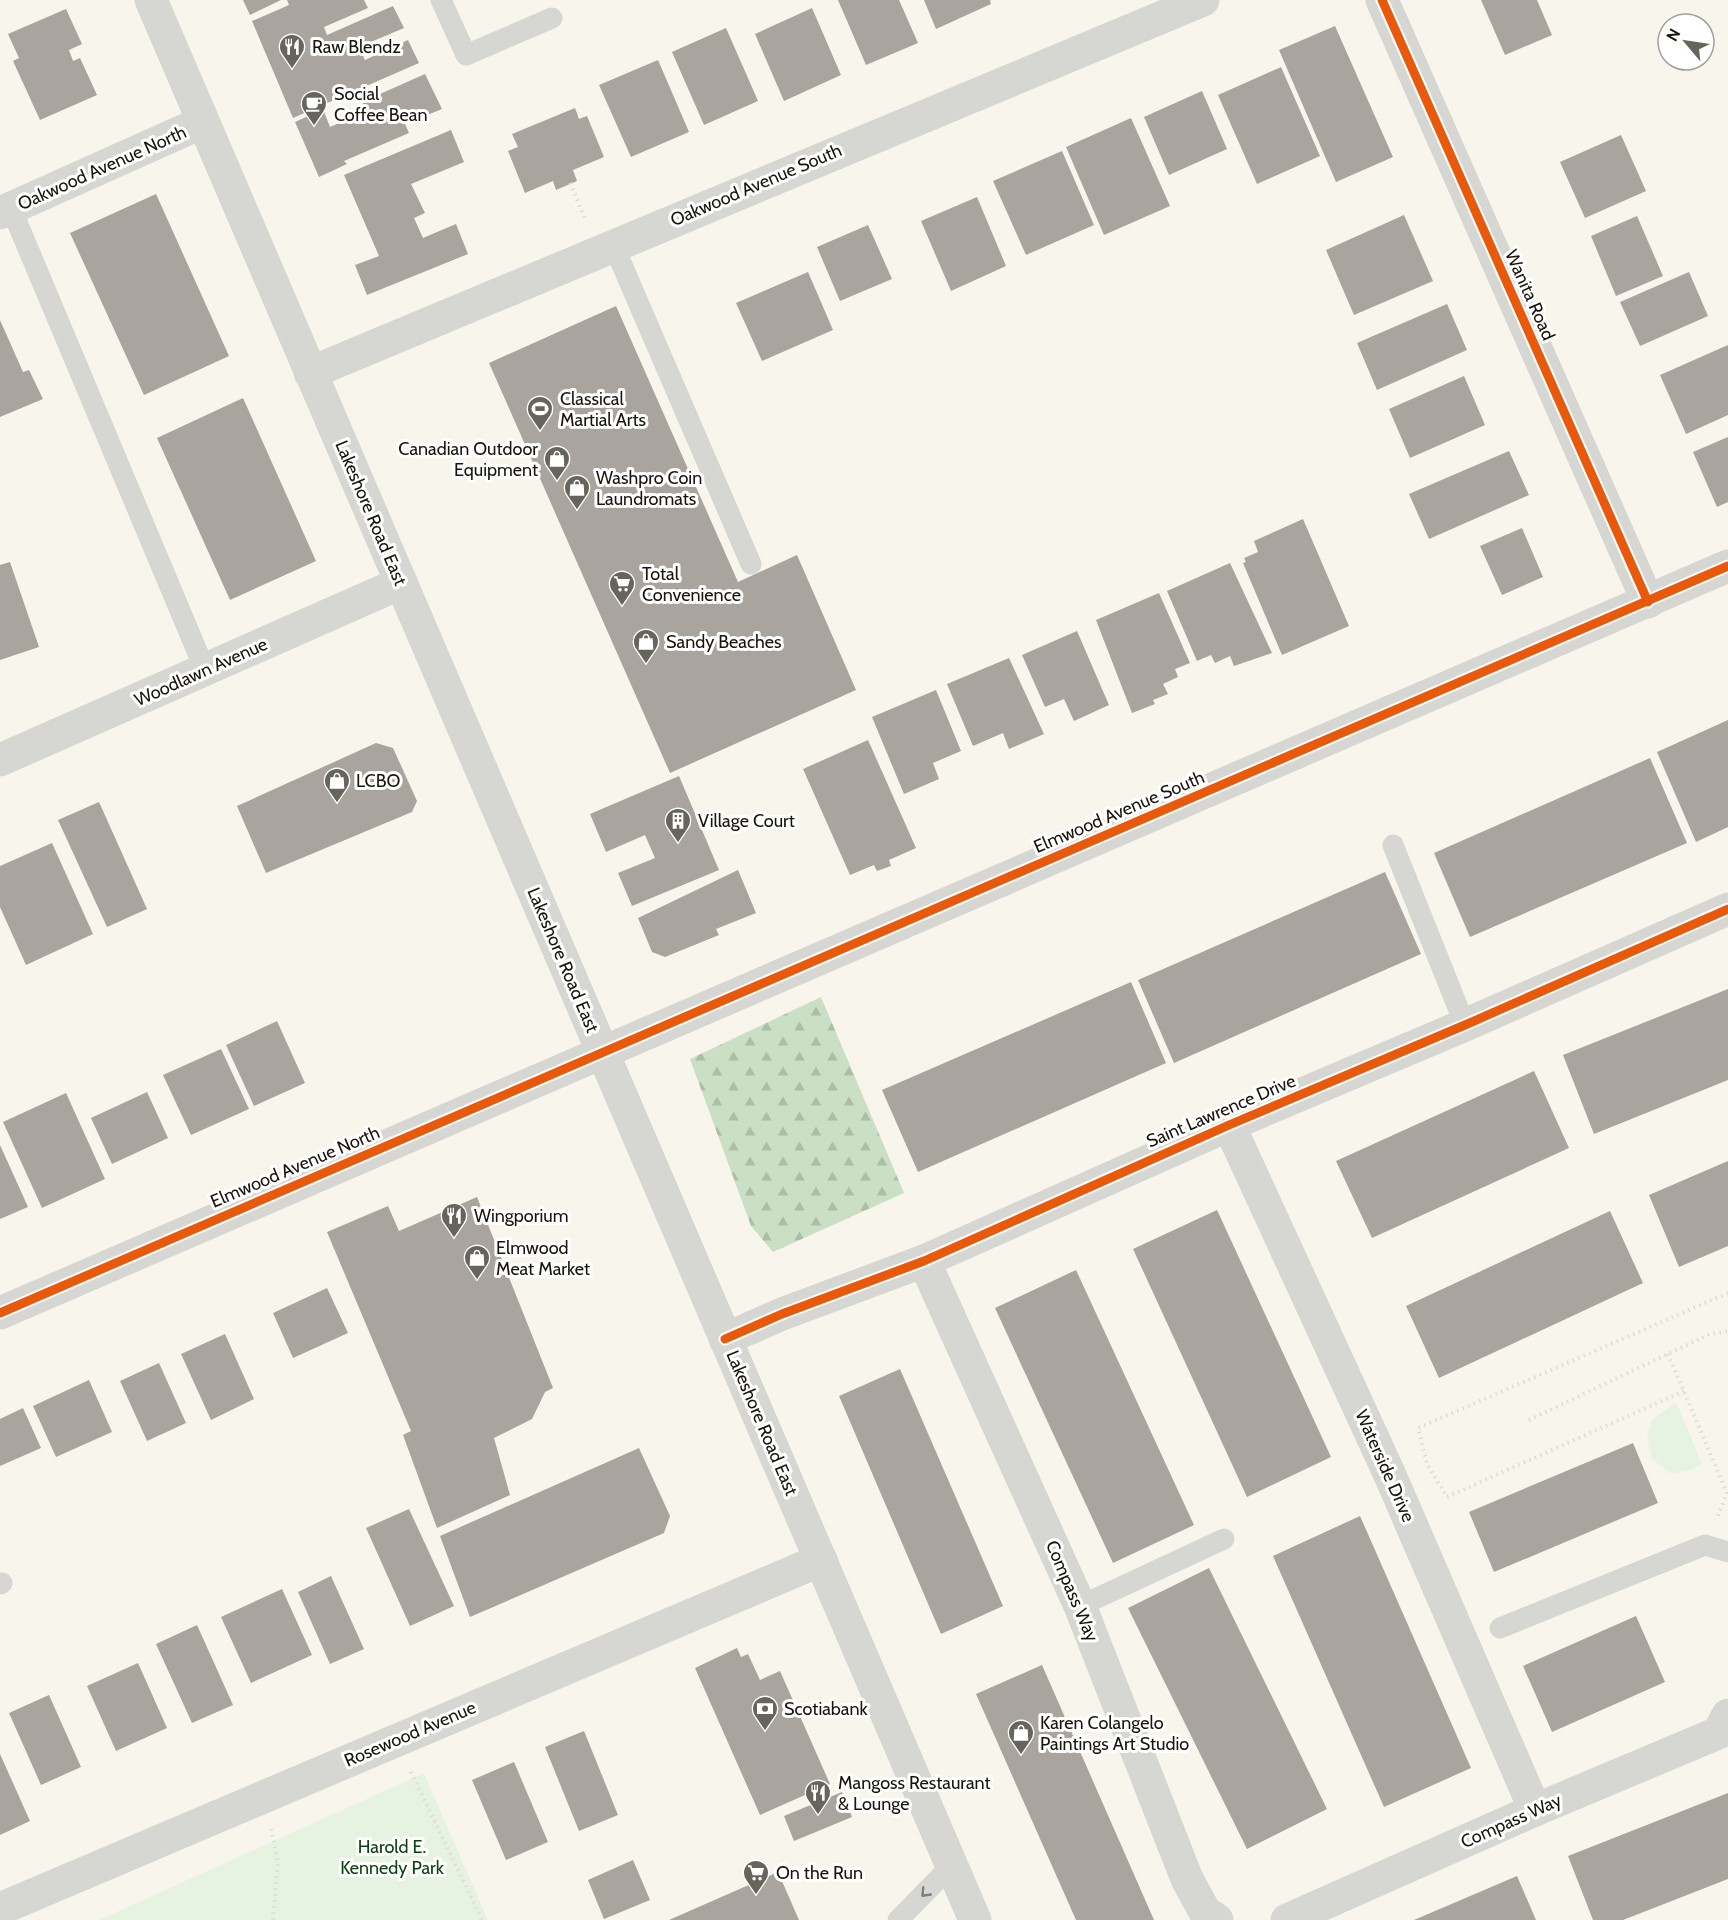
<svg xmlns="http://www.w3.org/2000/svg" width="1728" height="1920" font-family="Cabin,sans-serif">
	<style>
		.green { fill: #e6f3e0 }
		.forest { fill: url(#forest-firs) }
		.building { fill: #a9a49d }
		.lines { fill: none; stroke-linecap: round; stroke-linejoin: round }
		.path { stroke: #dddcd8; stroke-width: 4; stroke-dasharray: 1.5 4.5; stroke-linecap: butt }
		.lane { stroke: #d6d6d2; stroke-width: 21 }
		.street { stroke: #d6d6d2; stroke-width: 33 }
		.primary { stroke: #d6d6d2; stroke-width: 33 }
		.cycleway-casing { stroke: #fff; stroke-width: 13 }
		.cycleway { stroke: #e8590c; stroke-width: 9 }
		.oneway { stroke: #807f79 }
		.labels { text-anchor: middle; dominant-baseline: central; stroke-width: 6; stroke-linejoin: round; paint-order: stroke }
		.poi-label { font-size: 18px; fill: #18150d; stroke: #fff; text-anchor: start }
		.street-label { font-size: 18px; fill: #18150d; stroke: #fff }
		.park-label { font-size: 18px; fill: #0a430f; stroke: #fff }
	</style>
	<defs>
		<pattern id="forest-firs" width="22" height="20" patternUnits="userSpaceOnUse" patternTransform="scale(1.5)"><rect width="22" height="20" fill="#cadfc4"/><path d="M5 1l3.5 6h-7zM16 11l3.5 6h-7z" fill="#adbea7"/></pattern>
	</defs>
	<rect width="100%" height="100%" fill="#f8f6ec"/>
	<g class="green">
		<path d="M1676 1402 1702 1464 1691 1470 1672 1474 1652 1459 1647 1438 1652 1420Z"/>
		<path d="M424 1773 488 1920H99Z"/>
	</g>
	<path class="forest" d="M821 997 904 1193 773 1252 751 1226 690 1059Z"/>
	<g class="building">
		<path d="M243 0H281L250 15Z"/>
		<path d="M287 0H364L368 8 324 27 327 35 393 6 404 28 359 47 365 60 408 40 419 63 293 118 252 21 289 5Z"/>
		<path d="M838 0H899L918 43 866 65Z"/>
		<path d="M924 0H990L991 4 936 29Z"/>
		<path d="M1481 0H1537L1552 35 1505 55Z"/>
		<path d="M812 8 841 75 784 101 755 34Z"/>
		<path d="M66 9 82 44 69 50 73 61 80 58 97 95 40 120 13 61 19 58 8 34Z"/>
		<path d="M1335 26 1393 157 1336 182 1279 50Z"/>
		<path d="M726 28 758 101 704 125 672 52Z"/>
		<path d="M658 60 689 132 631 157 599 85Z"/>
		<path d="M1281 67 1320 156 1257 184 1218 95Z"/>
		<path d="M425 74 442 109 405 124 409 133 344 161 347 164 319 177 295 122 323 109 330 127 367 111 362 102Z"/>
		<path d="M1202 91 1227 149 1169 175 1144 117Z"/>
		<path d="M575 108 579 119 587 116 604 157 573 170 577 181 556 190 553 181 525 193 508 151 518 147 512 134Z"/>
		<path d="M1131 118 1170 206 1104 235 1066 147Z"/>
		<path d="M451 130 464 162 411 184 425 213 414 218 423 238 456 224 468 254 367 295 355 265 379 256 344 175Z"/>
		<path d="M1621 135 1646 191 1585 218 1560 162Z"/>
		<path d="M1062 151 1094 225 1026 255 993 181Z"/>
		<path d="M156 194 229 356 144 395 70 233Z"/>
		<path d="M977 197 1006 266 951 291 921 221Z"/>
		<path d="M1404 215 1433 281 1354 315 1326 250Z"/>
		<path d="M1637 216 1663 276 1616 296 1591 236Z"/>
		<path d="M868 225 892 279 840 301 817 247Z"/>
		<path d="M808 272 833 330 762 361 736 303Z"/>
		<path d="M1689 272 1708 316 1640 346 1620 302Z"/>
		<path d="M1447 304 1467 350 1377 390 1357 343Z"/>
		<path d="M616 306 738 582 797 555 856 690 670 773 489 363Z"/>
		<path d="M0 320 23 372 29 370 43 399 0 417Z"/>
		<path d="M1728 345V415L1686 434 1660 375Z"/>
		<path d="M1464 376 1485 425 1410 458 1389 409Z"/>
		<path d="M243 398 316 561 230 600 157 438Z"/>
		<path d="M1728 437V502L1717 507 1693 452Z"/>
		<path d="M1509 451 1529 495 1429 539 1409 494Z"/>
		<path d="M1303 519 1349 626 1282 655 1243 563 1246 562 1244 558 1258 552 1254 541Z"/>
		<path d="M1522 528 1543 577 1502 595 1480 546Z"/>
		<path d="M10 562 39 647 0 660V565Z"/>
		<path d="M1230 563 1272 653 1234 666 1230 656 1215 663 1211 655 1197 661 1167 591Z"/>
		<path d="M1159 593 1190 663 1175 669 1178 677 1163 684 1168 694 1153 700 1155 704 1132 713 1096 620Z"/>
		<path d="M1077 631 1109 705 1074 721 1064 699 1045 707 1022 655Z"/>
		<path d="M1009 658 1044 734 1009 749 1003 733 973 746 947 684Z"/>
		<path d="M936 690 961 751 933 763 939 779 904 794 872 717Z"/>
		<path d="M1728 720V827L1696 842 1657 752Z"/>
		<path d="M868 740 916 848 889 860 891 866 877 871 874 865 850 875 803 769Z"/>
		<path d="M376 743 393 748 417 801 412 812 266 873 237 806Z"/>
		<path d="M1650 758 1687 843 1470 937 1434 853Z"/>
		<path d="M679 776 719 870 632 906 618 873 655 858 645 835 606 852 590 814Z"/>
		<path d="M99 802 147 909 107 927 58 820Z"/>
		<path d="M52 843 93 934 26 965 0 907V866Z"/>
		<path d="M738 870 756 913 716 929 719 935 665 957 652 952 638 918Z"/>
		<path d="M1385 872 1421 954 1174 1063 1138 980Z"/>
		<path d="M1131 982 1166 1063 918 1172 882 1090Z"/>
		<path d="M1728 989V1080L1594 1134 1563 1055Z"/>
		<path d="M277 1021 305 1083 254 1106 226 1045Z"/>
		<path d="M221 1049 249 1109 191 1135 163 1075Z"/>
		<path d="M1534 1071 1569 1148 1372 1238 1336 1161Z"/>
		<path d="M147 1092 168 1138 112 1164 91 1118Z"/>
		<path d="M66 1093 105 1179 42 1208 3 1122Z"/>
		<path d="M0 1145 28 1207 0 1219Z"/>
		<path d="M1728 1161V1246L1679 1267 1649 1195Z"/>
		<path d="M477 1197 553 1388 545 1392 532 1419 494 1438 510 1495 437 1528 403 1435 411 1431 327 1232 388 1206 399 1231Z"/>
		<path d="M1217 1210 1331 1457 1247 1497 1133 1249Z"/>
		<path d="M1610 1211 1643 1283 1439 1378 1406 1306Z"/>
		<path d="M1076 1270 1194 1525 1113 1563 995 1308Z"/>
		<path d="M327 1288 348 1333 293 1358 273 1313Z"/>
		<path d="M225 1334 254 1399 211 1420 181 1354Z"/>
		<path d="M159 1363 186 1423 147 1441 120 1381Z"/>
		<path d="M900 1369 1003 1606 941 1634 839 1396Z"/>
		<path d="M89 1380 112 1432 56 1457 33 1406Z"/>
		<path d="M23 1408 41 1448 0 1466V1419Z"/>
		<path d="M1633 1443 1658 1503 1494 1572 1469 1512Z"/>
		<path d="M639 1448 670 1516 664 1533 470 1617 440 1536Z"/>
		<path d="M409 1509 454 1606 410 1626 366 1528Z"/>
		<path d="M1360 1516 1471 1768 1384 1807 1273 1556Z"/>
		<path d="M1209 1568 1327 1809 1247 1849 1128 1608Z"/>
		<path d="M331 1576 364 1649 330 1664 298 1592Z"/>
		<path d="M282 1589 312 1655 251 1683 221 1617Z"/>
		<path d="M1636 1616 1665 1682 1552 1732 1523 1666Z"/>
		<path d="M197 1625 233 1705 192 1723 156 1644Z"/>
		<path d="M737 1648 741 1657 748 1654 760 1680 780 1671 830 1784 760 1815 695 1668Z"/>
		<path d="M138 1663 167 1728 116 1751 87 1686Z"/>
		<path d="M1042 1665 1154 1920H1076L976 1694Z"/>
		<path d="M49 1695 81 1767 41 1785 9 1713Z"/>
		<path d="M584 1731 618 1815 579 1831 545 1747Z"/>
		<path d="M0 1754 30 1821 0 1835Z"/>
		<path d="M514 1762 548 1842 506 1860 472 1780Z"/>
		<path d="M842 1792 852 1817 794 1841 784 1816Z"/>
		<path d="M1728 1793V1879L1623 1920H1593L1568 1856Z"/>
		<path d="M633 1860 650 1900 604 1919 588 1880Z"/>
		<path d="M778 1872 799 1920H669Z"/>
		<path d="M1517 1876 1536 1920H1414Z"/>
	</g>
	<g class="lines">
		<g class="path">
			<path d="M570 183 586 221"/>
			<path d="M1668 1354 1727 1493 1716 1520"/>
			<path d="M1684 1391 1447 1497 1427 1464 1418 1428 1728 1293"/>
			<path d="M1529 1420 1710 1334 1728 1331"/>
			<path d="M411 1772 482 1920"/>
			<path d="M271 1829 278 1863 273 1920"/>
		</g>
		<g class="lane">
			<path d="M441 0 466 55 552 18"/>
			<path d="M11 208 205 670"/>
			<path d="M613 244 751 564"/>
			<path d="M1393 845 1465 1025"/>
			<path d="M0 1584 2 1583"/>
			<path d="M1080 1606 1224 1539"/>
			<path d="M1500 1628 1705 1545 1728 1552"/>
			<path d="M898 1920 952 1865"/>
		</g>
		<g class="street">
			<path d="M1382 0 1648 602"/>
			<path d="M0 213 203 122"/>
			<path d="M310 373 1203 0"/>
			<path d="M0 760 401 583"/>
			<path d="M1229 1125 1389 1473 1535 1810"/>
			<path d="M924 1261 1080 1606 1187 1879 1205 1912 1217 1920"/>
			<path d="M0 1313 1728 566"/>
			<path d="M725 1339 782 1314 924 1261 1229 1125 1465 1025 1728 909"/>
			<path d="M0 1909 821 1560"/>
			<path d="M1287 1920 1535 1810 1718 1733 1728 1715"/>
		</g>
		<path class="primary" d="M151 0 975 1920"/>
		<defs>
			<g id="cycleway">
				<path d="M1382 0 1648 602"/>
				<path d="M0 1313 1728 566"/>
				<path d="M725 1339 782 1314 924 1261 1229 1125 1465 1025 1728 909"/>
			</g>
		</defs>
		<use href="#cycleway" class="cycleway-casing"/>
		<use href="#cycleway" class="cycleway"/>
	</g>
	<defs><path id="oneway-chevron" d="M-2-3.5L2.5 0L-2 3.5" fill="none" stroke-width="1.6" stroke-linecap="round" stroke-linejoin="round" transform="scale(1.5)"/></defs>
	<use class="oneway" href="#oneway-chevron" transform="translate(925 1893) rotate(134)"/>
	<defs>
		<symbol id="restaurant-pin" viewBox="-11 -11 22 30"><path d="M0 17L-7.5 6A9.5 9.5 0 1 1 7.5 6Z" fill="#66645b" stroke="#fff"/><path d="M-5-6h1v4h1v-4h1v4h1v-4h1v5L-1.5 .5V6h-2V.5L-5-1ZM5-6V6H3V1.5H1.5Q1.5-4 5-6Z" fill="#fff"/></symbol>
		<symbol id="cafe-pin" viewBox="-11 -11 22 30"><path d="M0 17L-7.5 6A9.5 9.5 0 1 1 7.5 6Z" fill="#66645b" stroke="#fff"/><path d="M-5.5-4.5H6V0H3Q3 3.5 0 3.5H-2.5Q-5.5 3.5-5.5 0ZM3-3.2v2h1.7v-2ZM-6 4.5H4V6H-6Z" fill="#fff"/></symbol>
		<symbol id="stadium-pin" viewBox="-11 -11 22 30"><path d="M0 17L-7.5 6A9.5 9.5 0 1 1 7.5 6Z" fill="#66645b" stroke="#fff"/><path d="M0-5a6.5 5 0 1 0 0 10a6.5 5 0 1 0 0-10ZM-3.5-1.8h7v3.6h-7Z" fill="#fff"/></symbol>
		<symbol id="shop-pin" viewBox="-11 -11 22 30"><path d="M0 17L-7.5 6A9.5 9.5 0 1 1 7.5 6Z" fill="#66645b" stroke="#fff"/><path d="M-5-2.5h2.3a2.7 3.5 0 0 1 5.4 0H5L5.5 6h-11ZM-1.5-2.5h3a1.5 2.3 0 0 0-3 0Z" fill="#fff"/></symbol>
		<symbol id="supermarket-pin" viewBox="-11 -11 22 30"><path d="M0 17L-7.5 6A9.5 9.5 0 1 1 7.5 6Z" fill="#66645b" stroke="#fff"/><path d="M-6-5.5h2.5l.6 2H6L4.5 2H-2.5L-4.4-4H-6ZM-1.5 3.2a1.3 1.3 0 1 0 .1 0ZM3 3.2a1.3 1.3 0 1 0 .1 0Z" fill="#fff"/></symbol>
		<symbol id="building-pin" viewBox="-11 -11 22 30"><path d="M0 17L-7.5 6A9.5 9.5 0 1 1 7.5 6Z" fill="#66645b" stroke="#fff"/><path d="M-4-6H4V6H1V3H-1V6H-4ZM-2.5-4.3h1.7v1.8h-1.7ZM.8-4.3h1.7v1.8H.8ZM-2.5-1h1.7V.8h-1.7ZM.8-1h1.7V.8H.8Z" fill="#fff"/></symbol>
		<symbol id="bank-pin" viewBox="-11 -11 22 30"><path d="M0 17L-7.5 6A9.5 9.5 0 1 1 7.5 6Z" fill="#66645b" stroke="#fff"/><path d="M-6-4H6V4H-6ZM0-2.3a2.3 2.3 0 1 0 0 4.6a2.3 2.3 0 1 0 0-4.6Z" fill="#fff"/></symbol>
	</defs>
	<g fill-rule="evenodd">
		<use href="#restaurant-pin" x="277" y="32" width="30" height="40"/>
		<use href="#cafe-pin" x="299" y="89" width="30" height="40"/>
		<use href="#stadium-pin" x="525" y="394" width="30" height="40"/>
		<use href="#shop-pin" x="542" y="444" width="30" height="40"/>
		<use href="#shop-pin" x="562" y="473" width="30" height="40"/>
		<use href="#supermarket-pin" x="607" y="569" width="30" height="40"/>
		<use href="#shop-pin" x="631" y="627" width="30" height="40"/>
		<use href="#shop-pin" x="322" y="766" width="30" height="40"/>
		<use href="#building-pin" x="663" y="806" width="30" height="40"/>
		<use href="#restaurant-pin" x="439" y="1201" width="30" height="40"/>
		<use href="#shop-pin" x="462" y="1243" width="30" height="40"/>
		<use href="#bank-pin" x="750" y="1694" width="30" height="40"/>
		<use href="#shop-pin" x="1006" y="1718" width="30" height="40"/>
		<use href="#restaurant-pin" x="803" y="1778" width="30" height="40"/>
		<use href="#supermarket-pin" x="741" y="1858" width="30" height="40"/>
	</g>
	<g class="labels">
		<g class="poi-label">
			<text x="312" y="47">Raw Blendz</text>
			<text x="334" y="94">Social<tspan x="334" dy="21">Coffee Bean</tspan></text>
			<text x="560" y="399">Classical<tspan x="560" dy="21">Martial Arts</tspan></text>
			<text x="538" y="449" text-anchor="end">Canadian Outdoor<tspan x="538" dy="21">Equipment</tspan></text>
			<text x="596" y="478">Washpro Coin<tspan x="596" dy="21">Laundromats</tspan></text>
			<text x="642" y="574">Total<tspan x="642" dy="21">Convenience</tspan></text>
			<text x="666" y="642">Sandy Beaches</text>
			<text x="356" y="781">LCBO</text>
			<text x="698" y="821">Village Court</text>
			<text x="474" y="1216">Wingporium</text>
			<text x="496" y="1248">Elmwood<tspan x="496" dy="21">Meat Market</tspan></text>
			<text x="784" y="1709">Scotiabank</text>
			<text x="1040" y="1723">Karen Colangelo<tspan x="1040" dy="21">Paintings Art Studio</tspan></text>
			<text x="838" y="1783">Mangoss Restaurant<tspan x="838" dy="21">&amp; Lounge</tspan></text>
			<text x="776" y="1873">On the Run</text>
		</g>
		<g class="street-label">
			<text transform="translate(102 168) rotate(-24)">Oakwood Avenue North</text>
			<text transform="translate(756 185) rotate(-23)">Oakwood Avenue South</text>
			<text transform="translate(1530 295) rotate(66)">Wanita Road</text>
			<text transform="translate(371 513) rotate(67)">Lakeshore Road East</text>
			<text transform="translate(201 672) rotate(-24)">Woodlawn Avenue</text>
			<text transform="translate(1119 812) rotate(-23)">Elmwood Avenue South</text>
			<text transform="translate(563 960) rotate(67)">Lakeshore Road East</text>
			<text transform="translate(1221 1111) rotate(-23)">Saint Lawrence Drive</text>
			<text transform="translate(295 1167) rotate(-23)">Elmwood Avenue North</text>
			<text transform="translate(762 1423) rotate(67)">Lakeshore Road East</text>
			<text transform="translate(1385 1466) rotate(66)">Waterside Drive</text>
			<text transform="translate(1072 1591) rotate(67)">Compass Way</text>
			<text transform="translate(410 1734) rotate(-23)">Rosewood Avenue</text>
			<text transform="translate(1511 1821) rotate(-24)">Compass Way</text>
		</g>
		<g class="park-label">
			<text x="392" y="1847">Harold E.<tspan x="392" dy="21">Kennedy Park</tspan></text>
		</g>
	</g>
	<g transform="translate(1686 42) rotate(299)"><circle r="28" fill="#ffffff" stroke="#a3a19e" stroke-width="1.5"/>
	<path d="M0-4.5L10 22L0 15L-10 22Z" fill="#66645b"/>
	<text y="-9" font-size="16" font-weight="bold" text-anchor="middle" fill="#18150d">N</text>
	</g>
</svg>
